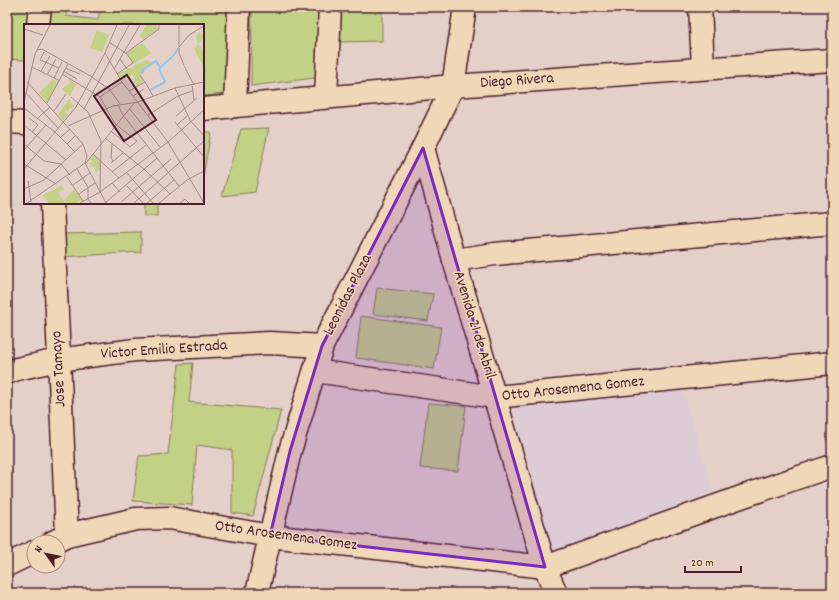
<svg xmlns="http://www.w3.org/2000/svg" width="839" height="600" font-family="Dekko,sans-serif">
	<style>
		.built { fill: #ddcbd5 }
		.green { fill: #c2d185; stroke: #867858 }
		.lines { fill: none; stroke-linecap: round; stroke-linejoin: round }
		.minor-casing { stroke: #4a1f2b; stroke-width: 25 }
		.minor { stroke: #f0d7b8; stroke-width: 22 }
		.marked { fill: #7b2cbf; fill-opacity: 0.2; stroke: #7b2cbf; stroke-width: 3; stroke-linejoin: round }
		.labels { text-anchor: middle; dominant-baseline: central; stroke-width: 3; stroke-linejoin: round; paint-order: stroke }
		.street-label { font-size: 16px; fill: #4a1f2b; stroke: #f0d7b8 }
		.inset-river { fill: none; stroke: #90c6ee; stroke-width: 2 }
		.inset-road { fill: none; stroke: #a7898a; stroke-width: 1 }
		.view { fill: #4a1f2b; fill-opacity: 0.15; stroke: #4a1f2b; stroke-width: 2 }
		.inset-edge { fill: none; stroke: #4a1f2b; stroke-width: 2 }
	</style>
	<rect width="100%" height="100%" fill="#e5d0c9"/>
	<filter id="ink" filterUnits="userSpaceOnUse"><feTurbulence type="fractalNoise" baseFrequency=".025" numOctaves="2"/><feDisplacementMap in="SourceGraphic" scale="8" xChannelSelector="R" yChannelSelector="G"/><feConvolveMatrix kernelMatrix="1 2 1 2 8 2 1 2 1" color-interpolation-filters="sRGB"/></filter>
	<g filter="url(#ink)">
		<path class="built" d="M682 389 713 492 555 555 508 404Z"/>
		<g class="green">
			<path d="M7 7H35L32 25H25V60L7 59Z"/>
			<path d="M48 7H67L66 16 98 20 100 7H231L226 94 203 96V25H47Z"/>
			<path d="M252 7H382V41L337 42 338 75 251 86Z"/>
			<path d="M269 128 255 192 222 196 241 129Z"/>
			<path d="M203 132H211L203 176Z"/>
			<rect x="144" y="203" width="13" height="13"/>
			<path d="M141 232V252L62 257 61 234Z"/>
			<path d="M377 288 433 294 428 321 373 314Z"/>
			<path d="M361 316 441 327 434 369 356 358Z"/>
			<path d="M193 363 189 402 281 410 253 516 232 513V450L197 445 192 505 133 501 139 456 168 454 179 364Z"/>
			<path d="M428 403 466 406 458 471 420 468Z"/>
		</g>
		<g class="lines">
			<defs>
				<g id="minor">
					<path d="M700 7 703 68"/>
					<path d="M38 25 40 7"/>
					<path d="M326 97 330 7"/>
					<path d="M235 106 239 7"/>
					<path d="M203 109 453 86 832 60"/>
					<path d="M7 122 25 123"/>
					<path d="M423 148 454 260 545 567 556 593"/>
					<path d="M52 203 67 535"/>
					<path d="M454 260 495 254 832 223"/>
					<path d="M315 371 495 397 832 363"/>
					<path d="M7 373 17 369 58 360 135 350 270 343 322 346"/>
					<path d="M53 542 67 535 136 519 169 518 270 536 545 567 744 496 832 466"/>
					<path d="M7 565 34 552"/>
					<path d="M257 593 290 451 322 346 423 148 453 86 465 7"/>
				</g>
			</defs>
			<use href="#minor" class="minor-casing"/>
			<use href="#minor" class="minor"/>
		</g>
	</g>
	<path class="marked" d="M423 148 545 567 270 536 290 451 322 346Z"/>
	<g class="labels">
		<g class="street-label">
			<text transform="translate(517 81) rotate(-4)">Diego Rivera</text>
			<text transform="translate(348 295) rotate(-63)">Leonidas Plaza</text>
			<text transform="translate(474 325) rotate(73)">Avenida 21 de Abril</text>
			<text transform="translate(164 350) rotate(-4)">Victor Emilio Estrada</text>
			<text transform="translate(59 369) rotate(-93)">Jose Tamayo</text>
			<text transform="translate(573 389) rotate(-6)">Otto Arosemena Gomez</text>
			<text transform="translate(286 536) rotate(8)">Otto Arosemena Gomez</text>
		</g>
	</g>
	<g transform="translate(24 24)">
		<rect width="180" height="180" fill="#e5d0c9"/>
		<path d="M122 1H133L134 5 119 16 116 12ZM73 6 85 11 78 28 66 24ZM118 19 127 29 109 40 103 29ZM122 36 129 39 119 46 120 48 116 51 120 58 113 62 109 55 111 53 107 51 97 54 94 50ZM29 55 34 58 23 78 15 69ZM44 55 52 60 46 72 38 65 46 59ZM45 75 50 83 44 85 45 89 42 86 41 88 44 91 39 96 34 90ZM69 131 77 138 76 146 72 148 69 142 65 144 67 140 63 139 69 138 66 135ZM38 161 40 165 34 169 40 177 50 165 58 176 53 179H25L19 171Z" fill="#c2d185"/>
		<path d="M176 8 180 13 174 20 180 27V44L170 25 174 20 172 13Z" fill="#c2d185"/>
		<path class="inset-river" d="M118 50 119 46 132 37 136 43M126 66 141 58 135 45 151 30 154 24"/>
		<path class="inset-road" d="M155 1V29L160 41M0 5 19 11M85 18 103 30 109 39 93 50M155 23 165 11 180 2M13 26 18 25 68 53 86 66 96 80M20 28 16 36 35 44M81 29 98 58 144 118 180 179M102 29 135 5V1M96 35 103 45M160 42 170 61M8 43 36 57M41 44 56 50M90 45 116 1M17 47 26 32M39 47 53 55M38 50 76 73 91 100 113 117M23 51 32 35M30 54 38 38M3 58 59 120 63 132 61 139M121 58 129 72M168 61 170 76M151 64 166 96 180 112M105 67 121 58 116 51M1 68 34 104M109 72 120 65M47 73 64 88 77 117 76 168M76 73 98 58M0 78 11 30 26 1M23 79 44 40M94 81 99 91 155 162M0 84 31 108 51 128M105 84 136 123M60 85 105 1M30 87 42 70M124 91 154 72 168 67M152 92 173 74M5 94 14 101 8 108M14 94 26 83M151 98 180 133M0 101 42 136M153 101 163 92M44 102 89 82 114 78 151 64 180 58M87 107 106 123 113 117M37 113 46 105M81 114 121 146 146 170M0 120 20 137 37 140 46 151M43 120 52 111M88 120 87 134 89 137M0 126 22 101M69 130 95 154M61 139 82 179M62 139 110 79M87 139 99 129M0 140 32 160M0 145 52 83 81 29 93 1M53 145 64 163V175L67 179M88 148 122 121M103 149 129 179M43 153 59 177M4 157 7 178M88 159 96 168M49 161 66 149M103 162 119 179M0 165 20 156 59 120M55 170 71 159M97 178 147 135M3 179 61 139M56 179 76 168 144 118 180 86M81 179 133 134M110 179 180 117M123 179 150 156M135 179 163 156 180 147M156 179 161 175 165 179"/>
		<path class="view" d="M103 51 132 96 100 117 70 72Z"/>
		<rect width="180" height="180" class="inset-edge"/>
	</g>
	<rect width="839" height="600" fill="none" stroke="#f0d7b8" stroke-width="24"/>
	<rect x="12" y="12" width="815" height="576" fill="none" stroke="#4a1f2b" stroke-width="1.5" filter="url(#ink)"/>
	<g transform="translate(46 554) rotate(303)"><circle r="19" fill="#f0d7b8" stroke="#ae8d80"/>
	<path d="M0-3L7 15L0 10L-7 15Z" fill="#4a1f2b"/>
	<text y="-6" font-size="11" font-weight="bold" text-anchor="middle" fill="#4a1f2b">N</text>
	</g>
	<path d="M685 566v6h56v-6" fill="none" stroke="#4a1f2b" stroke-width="2"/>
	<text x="691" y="566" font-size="12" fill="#4a1f2b" stroke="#f0d7b8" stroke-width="3" paint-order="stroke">20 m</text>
</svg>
